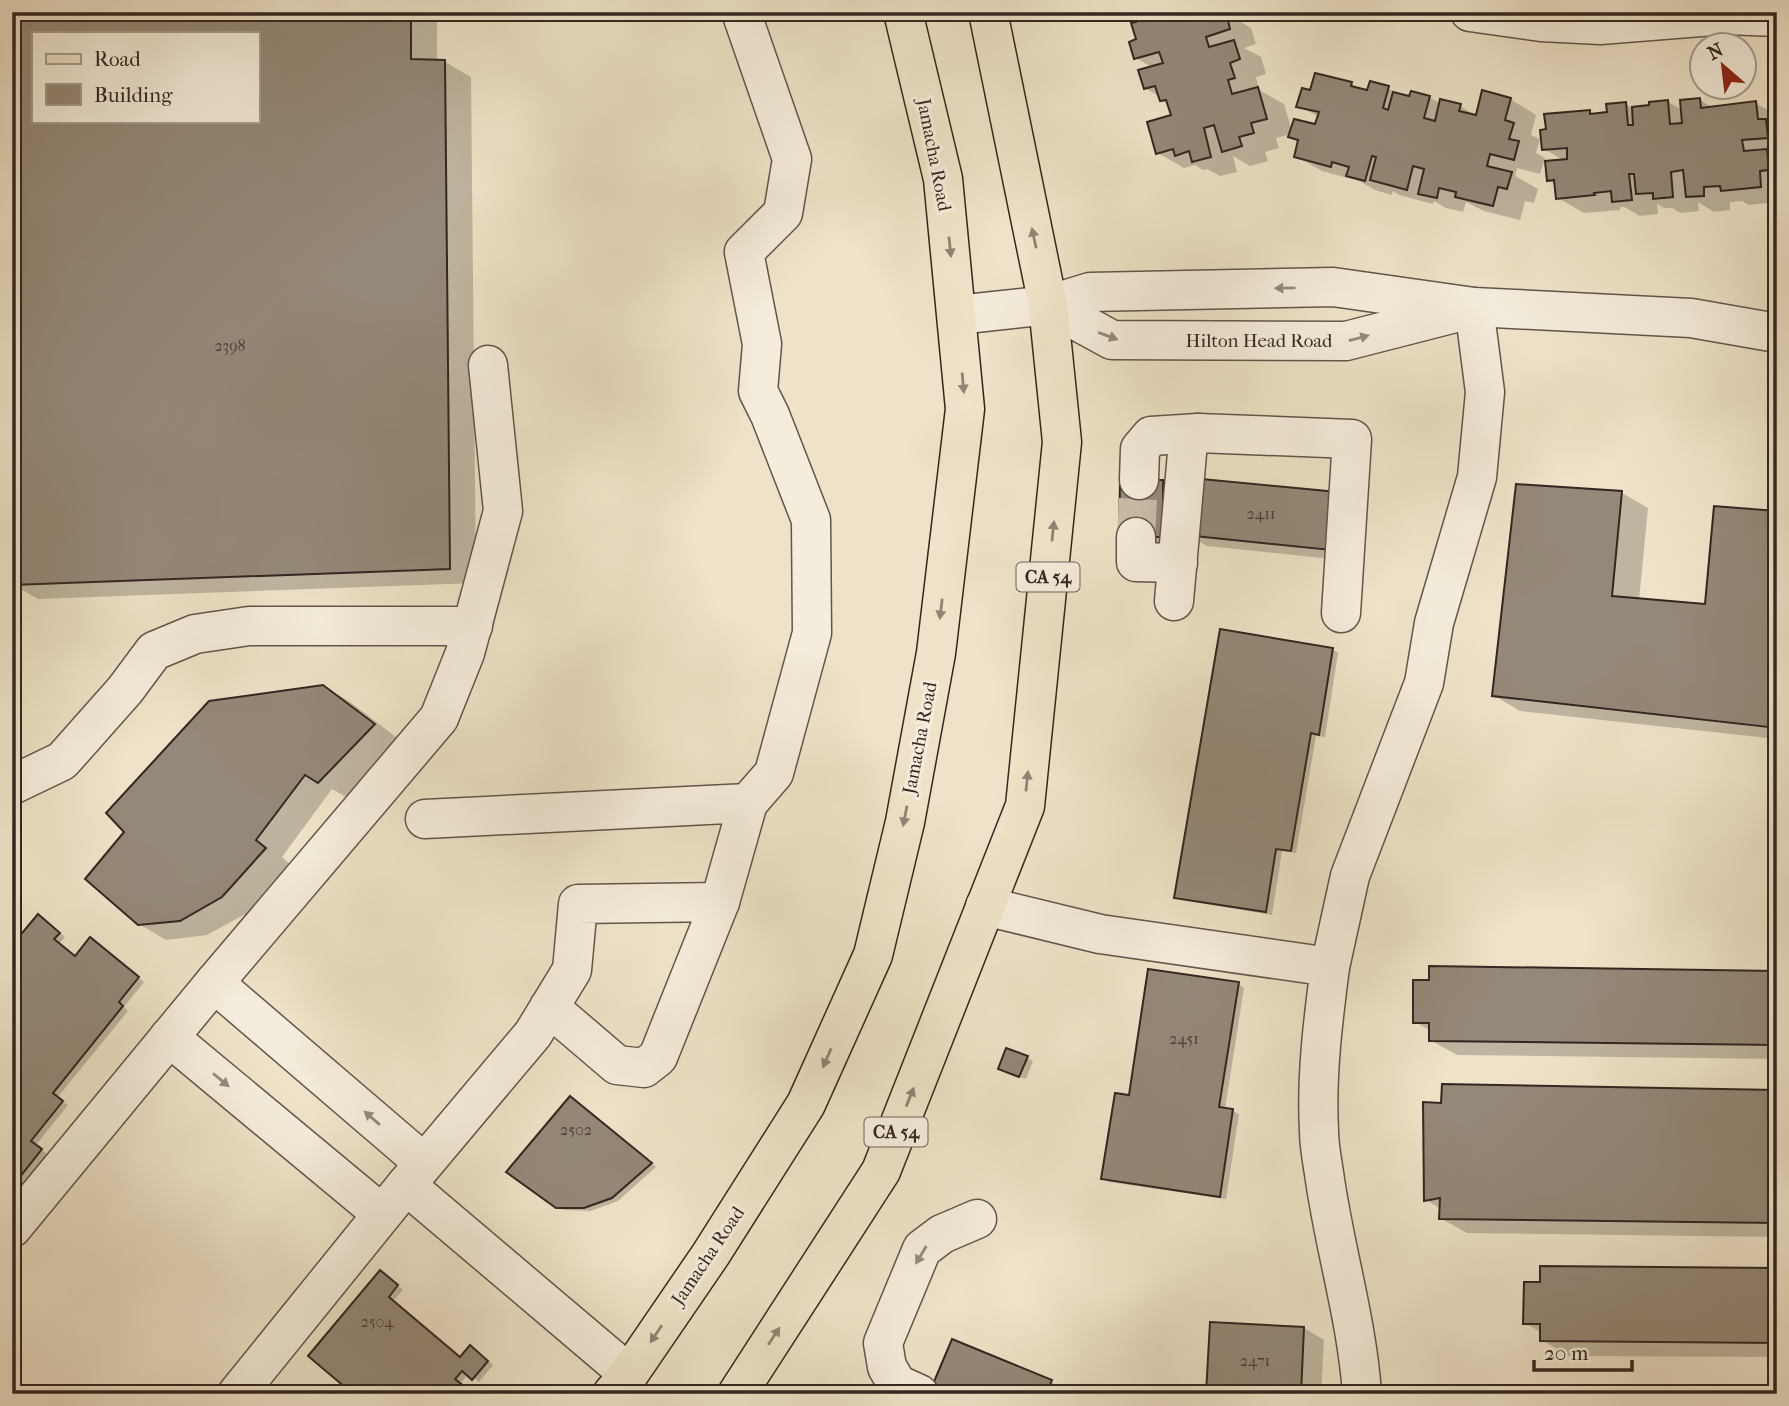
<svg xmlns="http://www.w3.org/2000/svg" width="1789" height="1406" font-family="'IM FELL French Canon',serif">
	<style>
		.shadow { fill: #0003; fill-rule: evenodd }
		.building { fill: #948878; stroke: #332622; stroke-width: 2; fill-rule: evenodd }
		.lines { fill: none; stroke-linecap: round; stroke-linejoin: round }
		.minor-tunnel { stroke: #c9bda7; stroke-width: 38; stroke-dasharray: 38 19; stroke-linecap: butt }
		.minor-casing { stroke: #62554c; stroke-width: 41 }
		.major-casing { stroke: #332622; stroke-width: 41 }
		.minor { stroke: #f4eddb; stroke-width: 38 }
		.major { stroke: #eee3c8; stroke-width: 38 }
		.oneway { fill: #908475 }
		.oneway2 { fill: #948a7e }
		.labels { text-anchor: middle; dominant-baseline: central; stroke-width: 6; stroke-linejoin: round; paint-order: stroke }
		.number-label { font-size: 16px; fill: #4b3e38 }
		.shield { fill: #f4eddb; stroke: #6d625a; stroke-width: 2 }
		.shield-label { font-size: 18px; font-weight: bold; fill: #332622 }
		.street-label { font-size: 19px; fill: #332622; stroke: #f4eddb }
	</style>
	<rect width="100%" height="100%" fill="#eee3c8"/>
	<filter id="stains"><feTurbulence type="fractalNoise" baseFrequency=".00286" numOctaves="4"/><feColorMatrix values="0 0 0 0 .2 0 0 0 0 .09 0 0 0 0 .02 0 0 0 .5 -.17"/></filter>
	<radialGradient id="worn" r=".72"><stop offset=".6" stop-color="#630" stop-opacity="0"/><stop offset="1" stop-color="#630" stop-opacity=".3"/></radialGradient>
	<g class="shadow">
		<path d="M18 12H437V62H445L471 77 476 583 38 599 12 584ZM33 33H257V121H33Z"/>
		<path d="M1133 12H1234L1240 15 1241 22 1251 28 1256 44 1244 48 1261 57 1266 74 1256 77 1259 90 1284 104 1292 131 1317 126 1319 117 1299 106 1311 92 1316 75 1351 84 1364 91 1388 88 1402 96 1429 97 1441 104 1460 106 1477 116 1510 99 1536 115 1531 135 1540 139 1536 153 1545 158 1540 174 1517 168 1515 176 1538 189 1534 203 1525 201 1520 220 1484 211 1466 202 1463 212 1446 208 1434 201 1433 204 1399 195 1393 191 1392 195 1375 190 1359 181 1322 171 1296 156 1299 142 1290 137 1291 134 1276 138 1279 148 1265 152 1268 161 1250 166 1233 156 1237 172 1220 176 1207 169 1203 170 1195 165 1184 168 1158 153 1173 116 1170 105 1161 100 1160 97 1145 88 1153 68 1136 58 1138 23 1135 14Z"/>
		<path d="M1700 100 1713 108 1755 103 1777 115V154H1773L1777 156V202L1749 205 1742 201 1730 202V210L1714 212 1698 202 1699 211 1681 213 1672 208H1664L1657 204 1658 214 1640 216 1624 207H1620V210L1584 213 1558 198 1556 185 1548 180 1565 161 1544 149 1589 111 1596 115 1609 114 1625 104 1634 109 1668 102 1683 110Z"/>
		<path d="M1193 480 1351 561 1207 546 1187 534Z"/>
		<path d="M1163 481 1176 489V543L1134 544Z"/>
		<path d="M1517 486 1622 493 1648 508 1639 600 1706 606 1777 513V739L1520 711 1493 695Z"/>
		<path d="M1332 649 1338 653 1325 737 1316 736 1296 853 1282 851 1272 915 1182 900 1176 897Z"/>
		<path d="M323 686 350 702 400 740 346 797 332 789 282 857 291 865 249 912 207 935 166 940 139 924Z"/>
		<path d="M44 920 65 937 59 944 76 957 96 943 144 982 124 1007 128 1011 57 1098 68 1105 36 1145 47 1154 12 1198V970Z"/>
		<path d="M1777 972V1059L1457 1055 1430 1040 1431 1031 1415 1022Z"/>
		<path d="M1238 984 1244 988 1225 1109 1233 1111 1239 1114 1226 1199 1109 1182 1103 1178 1130 1097Z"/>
		<path d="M1027 1058 1033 1061 1026 1079 1006 1072Z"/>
		<path d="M1777 1092V1237L1467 1233 1440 1218 1441 1209 1426 1200Z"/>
		<path d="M577 1102 656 1167 618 1201 591 1211 564 1210 557 1206Z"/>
		<path d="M1777 1270V1357L1569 1356 1542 1340V1333L1525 1323Z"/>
		<path d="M386 1275 403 1290 393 1301 461 1358 476 1351 493 1365 479 1382 468 1374 460 1384 469 1391 467 1394H356Z"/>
		<path d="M1304 1328 1324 1340 1321 1394H1208Z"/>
		<path d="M953 1342 1051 1382 1071 1394H954L936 1383Z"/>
	</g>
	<g class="building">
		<path d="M12 12H411V59L445 60 450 569 12 585ZM33 33H257V121H33Z"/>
		<path d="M1133 12H1226L1230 29 1206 37 1209 47 1234 40 1240 59 1230 63 1235 78 1228 80 1232 94 1258 87 1267 119 1251 123 1254 133 1239 137 1242 146 1222 152 1214 125 1204 128 1211 157 1192 162 1189 151 1175 156 1173 149 1156 154 1147 122 1171 115 1166 100 1160 101 1155 86 1144 89 1138 70 1163 63 1159 52 1134 59 1129 42 1136 39 1131 23 1136 22Z"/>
		<path d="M1315 73 1352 82 1351 86 1367 90 1370 81 1389 86 1383 108 1388 110 1393 92 1409 96 1411 91 1430 96 1424 118 1435 121 1440 99 1461 104 1459 111 1476 115 1482 90 1511 98 1505 120 1514 123 1509 139 1519 141 1514 160 1490 154 1487 166 1512 172 1507 189 1498 187 1493 206 1455 197 1456 192 1439 188 1437 198 1418 194 1424 169 1413 166 1407 190 1370 180 1376 157 1372 156 1365 181 1346 176 1349 167 1332 162 1331 167 1294 157 1298 140 1288 137 1294 119 1315 124 1319 112 1296 107 1302 88 1310 90Z"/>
		<path d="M1700 98 1701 108 1756 101 1758 119H1766L1768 138 1742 140 1744 151 1767 149 1769 170 1760 171 1761 187 1721 191 1720 186 1704 187V196L1686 197 1683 170 1671 172 1673 197 1653 199V193L1636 194 1634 174H1629L1632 200 1612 202 1611 191 1594 193 1595 195 1556 199 1554 180 1547 181 1545 161 1567 159V148L1542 150 1540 130 1546 129 1544 114 1590 110V114L1607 112 1606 104 1626 102 1628 125H1633L1632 107 1649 105V102L1668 100 1670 124 1682 123 1680 100Z"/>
		<path d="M1191 478 1337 492 1331 550 1185 535Z"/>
		<path d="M1120 480H1163V537H1119Z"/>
		<path d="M1516 484 1622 491 1612 596 1705 604 1714 506 1777 511V728L1492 696Z"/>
		<path d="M1220 629 1333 648 1319 735 1311 733 1291 851 1276 849 1266 912 1174 898Z"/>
		<path d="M323 685 375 724 318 783 305 775 256 840 266 848 222 897 180 921 138 925 85 879 124 832 106 813 209 701Z"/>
		<path d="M38 914 60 933 54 939 75 956 90 937 139 977 119 1002 123 1006 53 1093 63 1101 31 1141 42 1149 12 1187V967L18 960 12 955V945Z"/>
		<path d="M1429 966 1777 971V1045L1429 1041V1023H1413V980H1429Z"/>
		<path d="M1148 969 1239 982 1219 1107 1233 1109 1220 1197 1101 1179 1115 1093 1129 1095Z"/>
		<path d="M1006 1048 1028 1056 1019 1077 998 1069Z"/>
		<path d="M1442 1084 1777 1090V1223L1439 1219 1440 1198 1424 1201 1423 1102 1441 1103Z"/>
		<path d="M570 1096 652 1163 612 1198 584 1208H556L506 1172Z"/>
		<path d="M1540 1266 1777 1268V1343L1540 1341V1324H1523L1524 1282H1540Z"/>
		<path d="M380 1270 398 1285 389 1297 460 1357 470 1345 488 1361 472 1380 462 1371 455 1379 465 1387 459 1394H353L308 1356Z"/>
		<path d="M1210 1322 1304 1327 1301 1394H1206Z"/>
		<path d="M952 1339 1052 1380 1046 1394H958L933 1384Z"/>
	</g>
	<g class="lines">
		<path class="minor-tunnel" d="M1136 537 1139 480"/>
		<defs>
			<g id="minor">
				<path d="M741 12 792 159 783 213 744 252 762 344 758 391 770 415 811 520 812 633 774 773 748 803"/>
				<path d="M1470 12 1541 22 1600 25 1726 15 1777 17"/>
				<path d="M1048 305 1112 340 1346 341 1459 312"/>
				<path d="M957 315 1048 305 1090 292 1333 287 1474 307 1691 318 1777 333"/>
				<path d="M1139 480 1140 449 1151 436 1198 433"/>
				<path d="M1136 537V562L1178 563"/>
				<path d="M1174 601 1188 442 1198 433 1352 439 1341 613"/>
				<path d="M12 785 62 761 125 690 154 651 195 634 249 626H473"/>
				<path d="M425 819 748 803 720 902"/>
				<path d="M985 906 1100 934 1330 967C1323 1021 1316 1076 1319 1131 1319 1145 1322 1160 1324 1173 1334 1247 1357 1319 1362 1394"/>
				<path d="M1330 967 1350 876 1424 683 1434 623 1477 477 1485 392 1474 307"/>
				<path d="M214 983 424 1163"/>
				<path d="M169 1037 382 1214"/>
				<path d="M406 1185 533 1034 572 970 578 904 720 902 658 1057 644 1068 617 1065 549 1007"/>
				<path d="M12 1228 214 983 439 718 465 653 503 511 488 365"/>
				<path d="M237 1394 406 1185 629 1374"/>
				<path d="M919 1394 897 1384 887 1367 883 1343 922 1249 942 1234 977 1219"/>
			</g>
			<g id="major">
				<path d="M612 1394 629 1374 711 1254 806 1104 873 955 905 822 936 653 965 409 943 179 903 12"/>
				<path d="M737 1394 881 1171 1025 806 1062 442 1048 305 988 12"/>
			</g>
		</defs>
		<use href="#minor" class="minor-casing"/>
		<use href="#major" class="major-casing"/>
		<use href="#minor" class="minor"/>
		<use href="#major" class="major"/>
	</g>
	<defs><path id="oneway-solid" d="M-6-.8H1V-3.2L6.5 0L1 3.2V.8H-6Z" transform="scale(1.75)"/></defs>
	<g class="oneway">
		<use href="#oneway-solid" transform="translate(1034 238) rotate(-102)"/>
		<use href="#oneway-solid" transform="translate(950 247) rotate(84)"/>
		<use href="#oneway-solid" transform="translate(963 383) rotate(85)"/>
		<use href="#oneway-solid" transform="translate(1053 531) rotate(-84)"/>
		<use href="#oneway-solid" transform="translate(941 609) rotate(97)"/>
		<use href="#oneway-solid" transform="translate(1027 781) rotate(-84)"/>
		<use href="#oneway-solid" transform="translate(905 816) rotate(101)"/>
		<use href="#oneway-solid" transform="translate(827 1058) rotate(114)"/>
		<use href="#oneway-solid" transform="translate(910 1097) rotate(-68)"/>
		<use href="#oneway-solid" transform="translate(656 1334) rotate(124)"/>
		<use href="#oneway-solid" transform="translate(774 1336) rotate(-57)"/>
	</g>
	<g class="oneway2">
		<use href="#oneway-solid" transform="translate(1285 288) rotate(179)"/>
		<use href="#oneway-solid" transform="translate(1108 336) rotate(20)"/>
		<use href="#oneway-solid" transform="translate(1359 338) rotate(-15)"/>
		<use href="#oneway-solid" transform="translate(221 1080) rotate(40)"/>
		<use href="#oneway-solid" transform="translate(372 1118) rotate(-139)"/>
		<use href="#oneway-solid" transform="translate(921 1255) rotate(121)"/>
	</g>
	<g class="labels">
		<g class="number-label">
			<text x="230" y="345">2398</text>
			<text x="1261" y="513">2411</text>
			<text x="1184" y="1038">2451</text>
			<text x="576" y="1129">2502</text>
			<text x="377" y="1321">2504</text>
			<text x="1255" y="1360">2471</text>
		</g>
		<g class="shield">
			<rect x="1016.5" y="562.5" width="63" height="29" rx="5"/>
			<rect x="864.5" y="1117.5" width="63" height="29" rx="5"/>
		</g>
		<g class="shield-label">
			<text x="1048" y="577">CA 54</text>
			<text x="896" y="1132">CA 54</text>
		</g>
		<g class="street-label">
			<text transform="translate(934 155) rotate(79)">Jamacha Road</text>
			<text x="1259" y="341">Hilton Head Road</text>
			<text transform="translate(920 738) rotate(-79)">Jamacha Road</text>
			<text transform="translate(708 1256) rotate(-56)">Jamacha Road</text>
		</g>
	</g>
	<rect width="1789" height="1406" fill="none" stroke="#eee3c8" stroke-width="42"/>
	<rect x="14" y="14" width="1761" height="1378" fill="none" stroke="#332622" stroke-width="3.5"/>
	<rect x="21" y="21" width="1747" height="1364" fill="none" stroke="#332622" stroke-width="2"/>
	<rect x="32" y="32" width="228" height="91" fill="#f4eddb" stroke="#a79d91" stroke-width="2"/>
	<rect x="46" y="54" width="35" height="10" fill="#eee3c8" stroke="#a79d91" stroke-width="2"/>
	<text x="94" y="66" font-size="21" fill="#332622">Road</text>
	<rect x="46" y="84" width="35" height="21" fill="#948878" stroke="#a79d91" stroke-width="2"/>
	<text x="94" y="102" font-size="21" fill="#332622">Building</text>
	<g transform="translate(1723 66) rotate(332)"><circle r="33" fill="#f4eddb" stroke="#a79d91" stroke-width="2"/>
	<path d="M0-5L12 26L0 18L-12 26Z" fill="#8f2418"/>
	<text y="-10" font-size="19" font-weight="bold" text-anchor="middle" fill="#332622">N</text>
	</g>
	<path d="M1534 1360v10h98v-10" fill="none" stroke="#332622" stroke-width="3.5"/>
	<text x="1544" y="1360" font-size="21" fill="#332622" stroke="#f4eddb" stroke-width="5" paint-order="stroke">20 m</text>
	<rect width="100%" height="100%" filter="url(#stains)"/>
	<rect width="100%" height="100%" fill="url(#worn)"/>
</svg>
